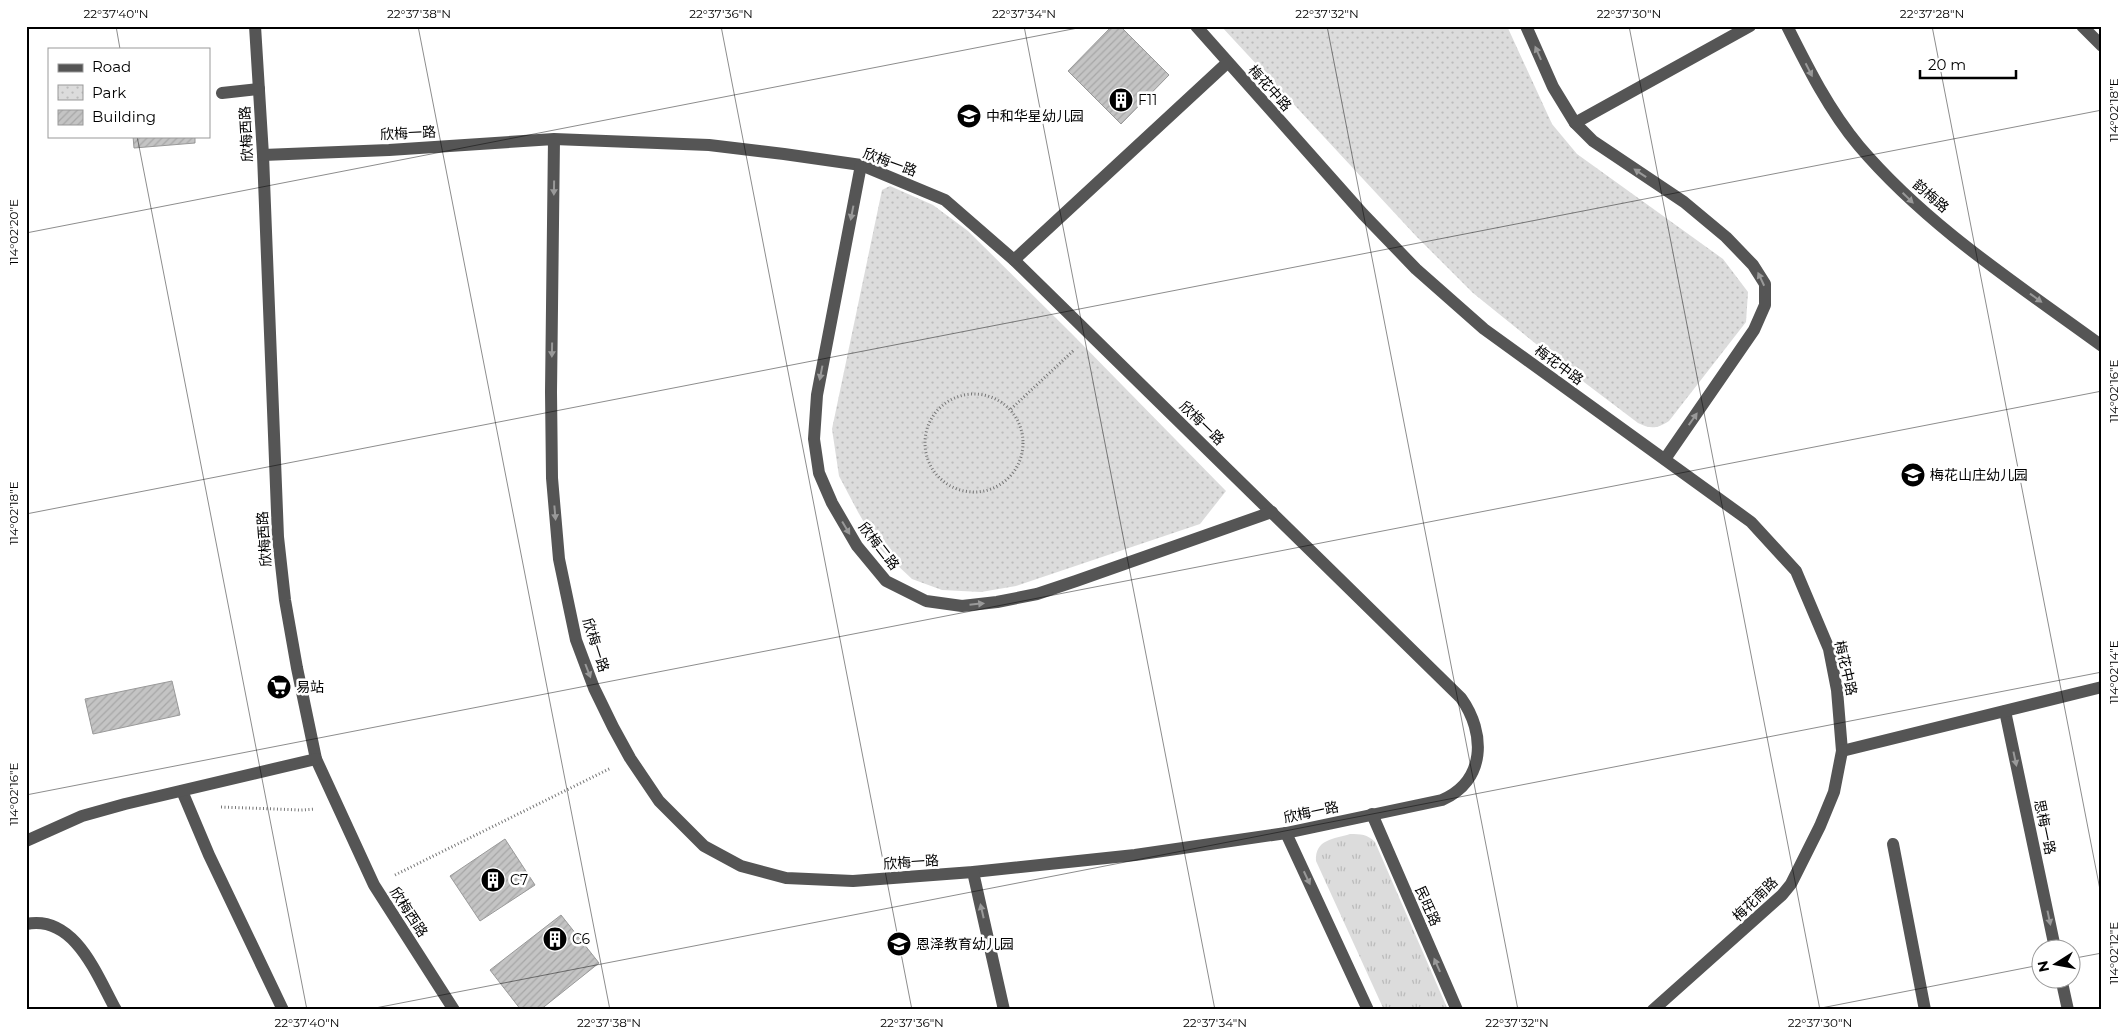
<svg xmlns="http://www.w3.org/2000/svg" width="2128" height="1036" font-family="Montserrat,'Noto Sans SC',sans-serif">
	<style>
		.grass { fill: url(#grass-tufts) }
		.park { fill: url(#park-dots) }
		.building { fill: url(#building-hatch); stroke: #999 }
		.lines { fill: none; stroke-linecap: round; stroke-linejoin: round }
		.path { stroke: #777; stroke-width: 3; stroke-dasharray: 1 2.5; stroke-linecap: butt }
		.minor { stroke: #555; stroke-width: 12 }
		.oneway { fill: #999 }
		.ticks { fill: none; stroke: #000; stroke-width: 1; stroke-opacity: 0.45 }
		.labels { text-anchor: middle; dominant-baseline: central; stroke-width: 5; stroke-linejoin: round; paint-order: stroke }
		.street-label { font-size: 14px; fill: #000; stroke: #fff }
		.poi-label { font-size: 14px; fill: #000; stroke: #fff; text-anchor: start }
		.neatline { fill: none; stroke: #000; stroke-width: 2 }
		.ticks-label { font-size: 12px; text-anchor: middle; fill: #000 }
	</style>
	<defs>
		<pattern id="grass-tufts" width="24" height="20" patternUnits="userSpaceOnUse" patternTransform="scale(1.25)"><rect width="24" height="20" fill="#dcdcdc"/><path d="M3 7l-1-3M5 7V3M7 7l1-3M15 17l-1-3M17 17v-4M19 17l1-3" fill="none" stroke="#bbb"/></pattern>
		<pattern id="park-dots" width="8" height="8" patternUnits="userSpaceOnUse" patternTransform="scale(1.25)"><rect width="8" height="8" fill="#dcdcdc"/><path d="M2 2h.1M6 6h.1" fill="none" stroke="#bbb" stroke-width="1.8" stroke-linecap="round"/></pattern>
		<pattern id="building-hatch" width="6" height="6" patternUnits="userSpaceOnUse" patternTransform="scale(1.25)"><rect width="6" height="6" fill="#c4c4c4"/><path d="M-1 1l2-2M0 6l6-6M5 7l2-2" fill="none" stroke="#a7a7a7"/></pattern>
	</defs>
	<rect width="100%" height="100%" fill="#fff"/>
	<path class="grass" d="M1350 834C1361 834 1367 834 1375 842L1448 1010H1384L1316 861C1315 839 1334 839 1350 834Z"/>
	<g class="park">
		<path d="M1221 26H1507L1552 124 1577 154 1723 259 1748 292 1746 322 1669 421C1657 429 1650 429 1638 423L1572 373 1473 293 1416 236Z"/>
		<path d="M890 186 933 205 968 231 1073 335 1226 491 1200 524 1016 586 981 592 942 590 912 579 879 548 858 512 839 476 832 429 882 190Z"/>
	</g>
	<g class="building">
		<path d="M1112 26H1120L1169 75 1121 124 1068 71Z"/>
		<path d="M133 136H195V143L134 148Z"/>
		<path d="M172 681 180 715 93 734 85 699Z"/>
		<path d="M505 839 535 885 480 921 450 876Z"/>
		<path d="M561 915 599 963 540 1010H521L490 970Z"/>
	</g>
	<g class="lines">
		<g class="path">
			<circle cx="974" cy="443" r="49"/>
			<path d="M1011 409 1074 350"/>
			<path d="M221 807 301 810 315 809"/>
			<path d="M395 875 611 768"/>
		</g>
		<g class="minor">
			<path d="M255 26 263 155 278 537 285 600 297 668 316 759 374 885 454 1010"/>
			<path d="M1196 26 1363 214 1416 269 1484 329 1751 522 1796 571 1829 649 1837 690 1842 751 1834 792 1820 826 1791 884 1782 895 1653 1010"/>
			<path d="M1526 26 1553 87 1575 123 1593 141 1684 202 1726 237 1753 265 1765 284V305L1754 330 1665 459"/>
			<path d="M1787 26C1808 68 1829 110 1859 146 1927 226 2017 284 2102 346"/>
			<path d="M2082 26 2102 46"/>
			<path d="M222 93 259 89"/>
			<path d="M1575 123 1750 26"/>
			<path d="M263 155 389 150 554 139 709 145 784 154 861 165 945 200 1014 260 1461 698C1486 733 1486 781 1442 800L1286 833 1135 855 973 872 853 881 786 878 741 866 704 846 659 801 630 758 613 727 594 688 576 640 559 559 552 478 551 392 554 139"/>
			<path d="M861 165 817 395 814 439 819 473 832 503 857 546 886 581 926 601 962 606 997 602 1037 594 1076 581 1272 512"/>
			<path d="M1014 260 1227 63"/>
			<path d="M2005 711 2055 948"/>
			<path d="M1842 751 2102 687"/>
			<path d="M182 791 209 855 283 1010"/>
			<path d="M1372 814 1457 1010"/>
			<path d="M1286 833 1368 1010"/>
			<path d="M26 841 82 816 125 804 316 759"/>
			<path d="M1893 844 1925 1010"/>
			<path d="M973 872 1004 1010"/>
			<path d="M26 924C75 914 97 976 116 1010"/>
			<path d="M2061 978 2068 1010"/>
		</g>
	</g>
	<defs><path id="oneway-solid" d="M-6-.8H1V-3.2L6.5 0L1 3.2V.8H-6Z" transform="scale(1.25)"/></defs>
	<g class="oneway">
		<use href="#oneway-solid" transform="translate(1538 53) rotate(-114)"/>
		<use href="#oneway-solid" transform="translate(1809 70) rotate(63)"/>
		<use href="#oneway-solid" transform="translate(1640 173) rotate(-146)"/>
		<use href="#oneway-solid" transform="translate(554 188) rotate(91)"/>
		<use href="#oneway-solid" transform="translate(1908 198) rotate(44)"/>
		<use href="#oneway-solid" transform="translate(852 213) rotate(101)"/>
		<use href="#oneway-solid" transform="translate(1761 279) rotate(-115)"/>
		<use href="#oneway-solid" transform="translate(2036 298) rotate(36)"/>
		<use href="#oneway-solid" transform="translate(552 350) rotate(91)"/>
		<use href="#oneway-solid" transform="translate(821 373) rotate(101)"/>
		<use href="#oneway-solid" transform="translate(1693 419) rotate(-55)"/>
		<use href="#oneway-solid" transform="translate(555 513) rotate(85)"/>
		<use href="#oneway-solid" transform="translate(846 528) rotate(59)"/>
		<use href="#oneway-solid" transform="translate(977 604) rotate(-6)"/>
		<use href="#oneway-solid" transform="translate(588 671) rotate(69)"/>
		<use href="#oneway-solid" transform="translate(2015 759) rotate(78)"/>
		<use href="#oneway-solid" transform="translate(1307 878) rotate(65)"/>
		<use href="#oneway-solid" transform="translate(982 911) rotate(-103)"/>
		<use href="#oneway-solid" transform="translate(2049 918) rotate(78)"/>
		<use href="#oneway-solid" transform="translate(1437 965) rotate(-114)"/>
	</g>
	<path class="ticks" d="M116 26 120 49M418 26 610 1010M721 26 912 1010M1024 26 1215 1010M1327 26 1518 1010M1629 26 1820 1010M1932 26 2102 900M137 136 307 1010M26 233 1088 26M26 514 2102 110M26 795 2102 391M2070 959 2102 953M365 1010 2102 672M1811 1010 2040 965"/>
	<defs>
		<symbol id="building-disc" viewBox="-11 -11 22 22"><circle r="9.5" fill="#000" stroke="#fff"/><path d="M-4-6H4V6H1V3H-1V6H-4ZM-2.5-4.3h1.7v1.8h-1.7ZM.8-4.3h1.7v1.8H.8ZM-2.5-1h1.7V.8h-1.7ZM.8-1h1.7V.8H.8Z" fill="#fff"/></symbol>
		<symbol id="school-disc" viewBox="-11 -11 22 22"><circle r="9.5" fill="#000" stroke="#fff"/><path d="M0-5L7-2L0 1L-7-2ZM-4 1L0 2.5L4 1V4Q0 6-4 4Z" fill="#fff"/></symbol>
		<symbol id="supermarket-disc" viewBox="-11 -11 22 22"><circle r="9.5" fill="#000" stroke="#fff"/><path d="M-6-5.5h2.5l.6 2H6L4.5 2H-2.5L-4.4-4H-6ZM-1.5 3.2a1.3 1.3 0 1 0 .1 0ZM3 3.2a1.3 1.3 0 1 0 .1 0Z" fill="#fff"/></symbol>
	</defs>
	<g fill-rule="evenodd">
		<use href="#building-disc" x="1107" y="86" width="28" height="28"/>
		<use href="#school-disc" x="955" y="102" width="28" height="28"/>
		<use href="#school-disc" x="1899" y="461" width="28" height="28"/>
		<use href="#supermarket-disc" x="265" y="673" width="28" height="28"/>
		<use href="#building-disc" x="479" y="866" width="28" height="28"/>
		<use href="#building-disc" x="541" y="925" width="28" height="28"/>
		<use href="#school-disc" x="885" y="930" width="28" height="28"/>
	</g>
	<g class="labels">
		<g class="street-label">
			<text transform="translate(1270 88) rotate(48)">梅花中路</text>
			<text transform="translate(408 133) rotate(-3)">欣梅一路</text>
			<text transform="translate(246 134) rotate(-93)">欣梅西路</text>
			<text transform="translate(890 162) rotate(20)">欣梅一路</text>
			<text transform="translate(1931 196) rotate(41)">韵梅路</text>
			<text transform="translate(1559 365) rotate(36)">梅花中路</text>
			<text transform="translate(1202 423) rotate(44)">欣梅一路</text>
			<text transform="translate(264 539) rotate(-94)">欣梅西路</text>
			<text transform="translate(879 546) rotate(52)">欣梅二路</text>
			<text transform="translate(596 645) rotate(72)">欣梅一路</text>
			<text transform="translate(1846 668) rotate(77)">梅花中路</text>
			<text transform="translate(1311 812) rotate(-12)">欣梅一路</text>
			<text transform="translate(2045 827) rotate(78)">思梅一路</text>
			<text transform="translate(911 862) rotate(-4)">欣梅一路</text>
			<text transform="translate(1755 899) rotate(-44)">梅花南路</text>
			<text transform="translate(1428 906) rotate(66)">民旺路</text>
			<text transform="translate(409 912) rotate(57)">欣梅西路</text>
		</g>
		<g class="poi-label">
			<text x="1138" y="100">F11</text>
			<text x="986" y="116">中和华星幼儿园</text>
			<text x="1930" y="475">梅花山庄幼儿园</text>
			<text x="296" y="687">易站</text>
			<text x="510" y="880">C7</text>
			<text x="572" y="939">C6</text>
			<text x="916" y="944">恩泽教育幼儿园</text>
		</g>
	</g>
	<rect width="2128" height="1036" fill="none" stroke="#ffffff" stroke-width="55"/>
	<rect x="48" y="48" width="162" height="90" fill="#ffffff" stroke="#999999"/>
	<rect x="58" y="64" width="25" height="8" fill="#555555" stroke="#999999"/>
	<text x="92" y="72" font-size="15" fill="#000000">Road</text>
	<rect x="58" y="85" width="25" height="15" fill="url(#park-dots)" stroke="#999999"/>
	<text x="92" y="98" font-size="15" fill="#000000">Park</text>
	<rect x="58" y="110" width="25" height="15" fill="url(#building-hatch)" stroke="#999999"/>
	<text x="92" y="122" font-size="15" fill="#000000">Building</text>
	<g transform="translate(2056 964) rotate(259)"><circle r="24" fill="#ffffff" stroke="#999999"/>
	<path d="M0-4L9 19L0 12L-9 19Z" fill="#000000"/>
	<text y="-8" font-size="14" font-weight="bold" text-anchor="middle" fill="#000000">N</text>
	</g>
	<path d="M1920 70v8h96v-8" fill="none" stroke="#000000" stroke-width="2.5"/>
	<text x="1928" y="70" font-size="15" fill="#000000" stroke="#ffffff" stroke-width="4" paint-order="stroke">20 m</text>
	<rect x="28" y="28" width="2072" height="980" class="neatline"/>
	<g class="ticks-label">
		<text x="116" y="18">22°37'40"N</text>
		<text x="419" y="18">22°37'38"N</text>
		<text x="721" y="18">22°37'36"N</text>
		<text x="1024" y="18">22°37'34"N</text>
		<text x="1327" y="18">22°37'32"N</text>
		<text x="1629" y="18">22°37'30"N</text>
		<text x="1932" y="18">22°37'28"N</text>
		<text transform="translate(2114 110) rotate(-90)" y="4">114°02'18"E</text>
		<text transform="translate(14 232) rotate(-90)" y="4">114°02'20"E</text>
		<text transform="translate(2114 391) rotate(-90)" y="4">114°02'16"E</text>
		<text transform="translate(14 513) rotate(-90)" y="4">114°02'18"E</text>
		<text transform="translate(2114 672) rotate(-90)" y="4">114°02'14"E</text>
		<text transform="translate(14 794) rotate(-90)" y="4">114°02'16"E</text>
		<text transform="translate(2114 953) rotate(-90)" y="4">114°02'12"E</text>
		<text x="307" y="1027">22°37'40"N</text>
		<text x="609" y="1027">22°37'38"N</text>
		<text x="912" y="1027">22°37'36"N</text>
		<text x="1215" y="1027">22°37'34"N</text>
		<text x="1517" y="1027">22°37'32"N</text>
		<text x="1820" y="1027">22°37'30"N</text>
	</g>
</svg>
